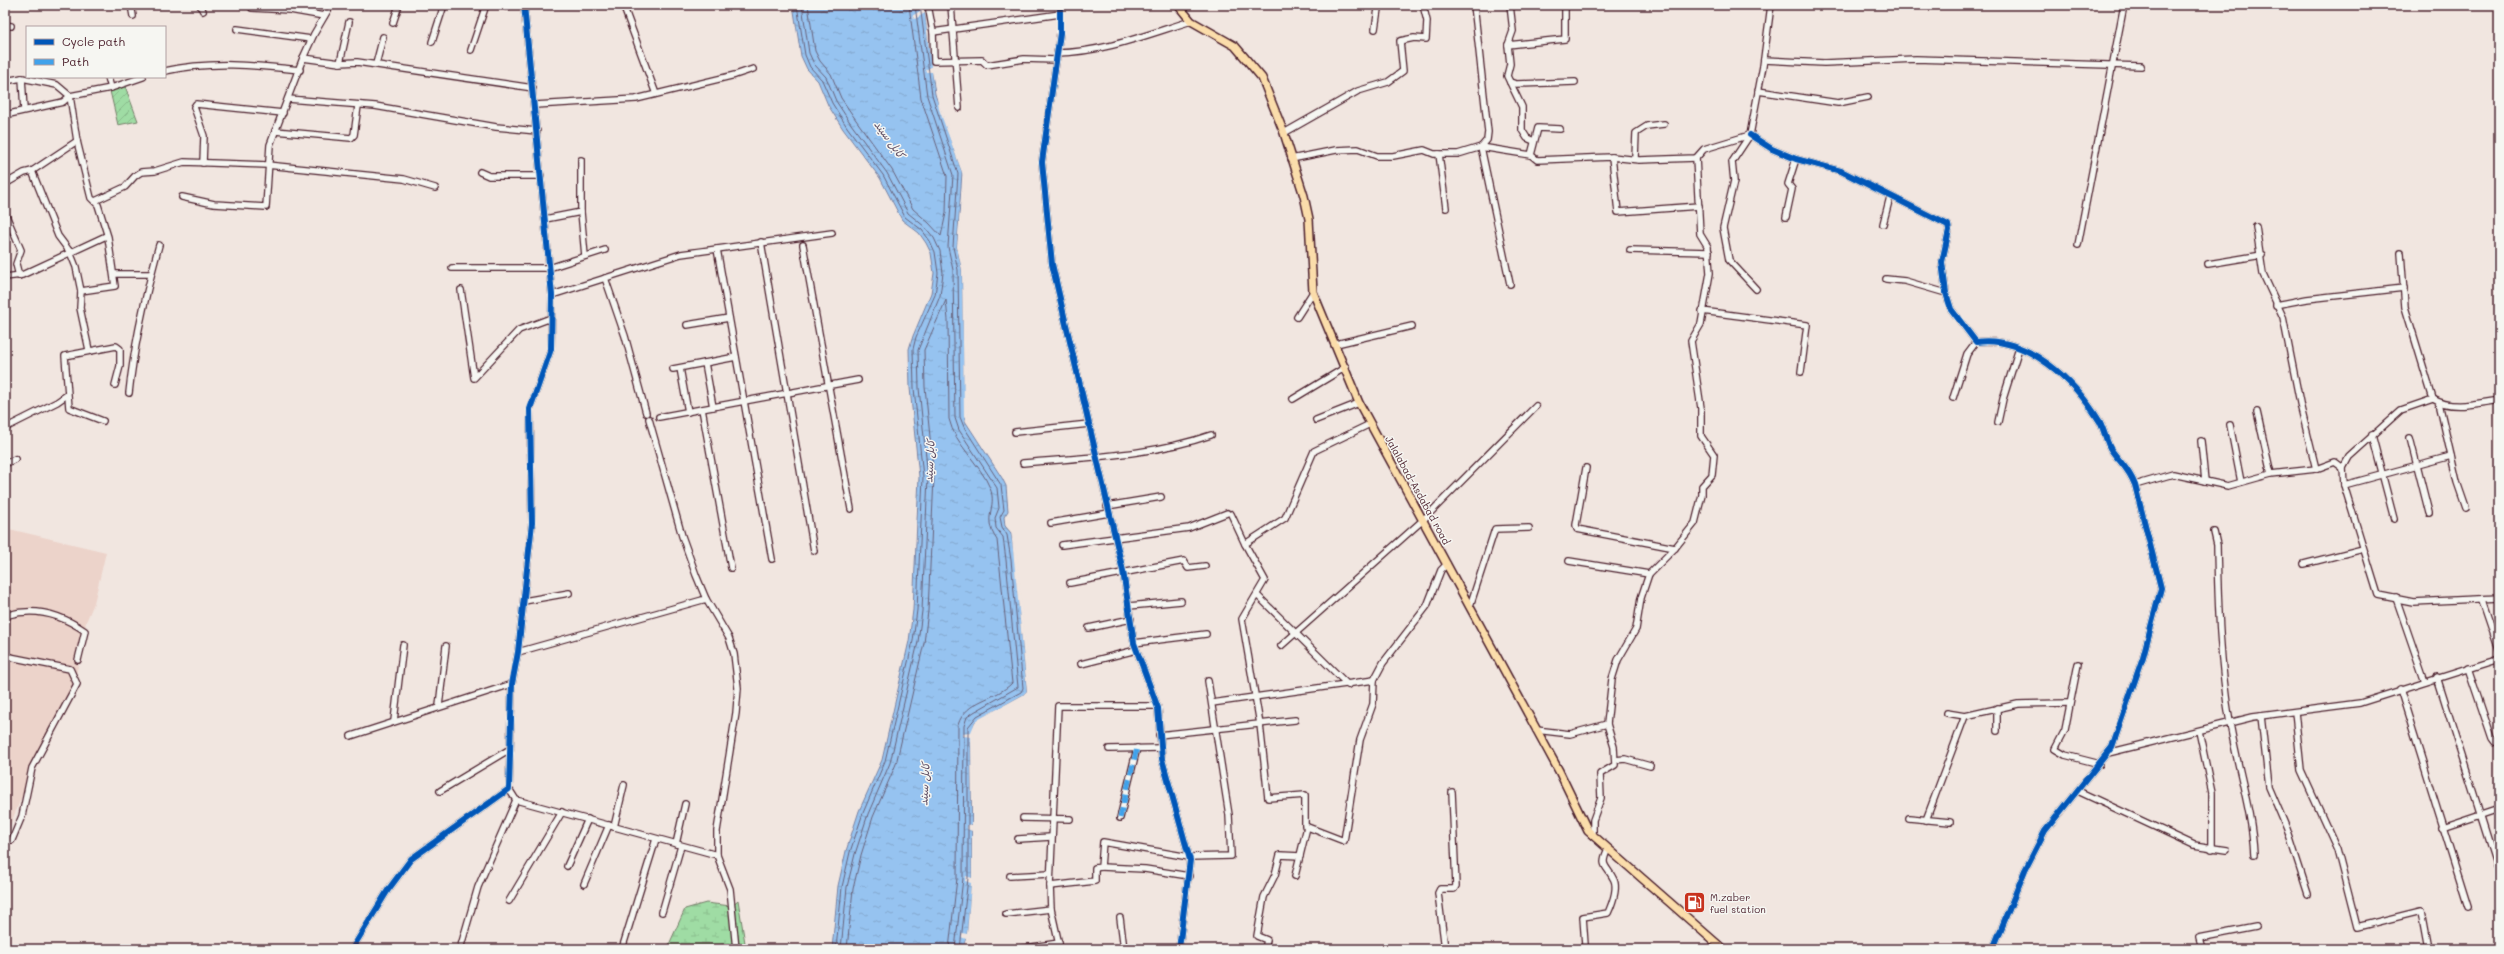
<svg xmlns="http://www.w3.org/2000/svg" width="2504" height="954" font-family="Mali,'Playpen Sans Arabic',sans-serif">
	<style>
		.built { fill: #ecd3ca }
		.wetland { fill: url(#wetland-marsh); stroke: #747e68 }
		.garden { fill: url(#garden-furrows); stroke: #747e68 }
		.water { fill: url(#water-ripples); stroke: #7881a1 }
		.pier { fill: #f1e6e0 }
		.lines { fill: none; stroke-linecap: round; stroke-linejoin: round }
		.shore { stroke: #68617a; stroke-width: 1 }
		.minor-casing { stroke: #4a1f2b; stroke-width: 8 }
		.major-casing { stroke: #4a1f2b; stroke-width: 10 }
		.minor { stroke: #f6f6f2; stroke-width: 5.5 }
		.major { stroke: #fbddab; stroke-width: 7 }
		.quiet { stroke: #40a2eb; stroke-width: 5; stroke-dasharray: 10 5; stroke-linecap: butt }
		.cycleway-casing { stroke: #f6f6f2; stroke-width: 8 }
		.cycleway { stroke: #0057b8; stroke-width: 6 }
		.labels { text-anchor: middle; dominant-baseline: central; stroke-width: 3; stroke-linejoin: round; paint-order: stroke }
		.street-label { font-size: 10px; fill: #4a1f2b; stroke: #f6f6f2 }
		.poi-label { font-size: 10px; fill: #4a1f2b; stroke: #f6f6f2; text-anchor: start }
		.water-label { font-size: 11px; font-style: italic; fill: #615066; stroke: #f6f6f2 }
	</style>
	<defs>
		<pattern id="wetland-marsh" width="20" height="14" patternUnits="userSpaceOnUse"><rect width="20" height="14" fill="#9fdca4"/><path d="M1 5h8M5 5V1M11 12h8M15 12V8" fill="none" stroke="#8abc8d"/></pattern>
		<pattern id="garden-furrows" width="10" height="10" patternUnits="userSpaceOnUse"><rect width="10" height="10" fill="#9fdca4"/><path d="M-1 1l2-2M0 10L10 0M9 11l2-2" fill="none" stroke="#8abc8d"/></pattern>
		<pattern id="water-ripples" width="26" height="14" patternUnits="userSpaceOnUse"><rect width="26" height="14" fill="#96c3f0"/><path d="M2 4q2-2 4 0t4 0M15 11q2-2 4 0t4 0" fill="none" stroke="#83a7ce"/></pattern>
	</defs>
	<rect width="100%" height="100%" fill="#f1e6e0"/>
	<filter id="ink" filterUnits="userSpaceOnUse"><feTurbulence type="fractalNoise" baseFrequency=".025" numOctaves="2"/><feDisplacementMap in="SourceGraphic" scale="8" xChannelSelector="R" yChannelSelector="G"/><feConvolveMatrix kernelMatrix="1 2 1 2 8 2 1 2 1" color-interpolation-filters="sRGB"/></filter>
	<g filter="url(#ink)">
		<path class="built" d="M5 528 106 552 94 603 86 622 81 655 70 697 30 777 5 837Z"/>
		<path class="wetland" d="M738 900 746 949H667L685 909 706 903 731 906Z"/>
		<path class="garden" d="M125 86 138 121 118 125 110 91Z"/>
		<path class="water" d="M793 5H924L935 94 962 172 957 247 962 270 965 421 1002 478 1006 486 1008 511 1004 517 1005 526 1011 533 1015 560 1027 691 1023 695 975 722 971 737 972 878 967 935 963 949H832L838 886 846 851 859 811 882 760 909 641 913 610 919 477 910 388 909 349 913 336 931 293 934 273 931 253 926 243 919 233 902 220 880 178 843 129 828 105 818 81 807 69 801 56Z"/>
		<g class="pier">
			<path d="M924 5H926L927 12 941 109 964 172 959 247 964 270 968 422 964 416 962 270 957 247 963 175 939 109 932 72H926L925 70 931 67 925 13 915 19 912 16 925 8Z"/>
			<path d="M1011 530 1017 559 1029 691 1024 697 980 721 974 728V878L969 935 965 949H963L966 939 961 937 962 933 967 934 971 883 965 881 966 876 972 878V831L967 829 968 824 972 825V814L971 737 963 736 962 733 971 732 975 722 979 719 1023 695 1027 691Z"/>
		</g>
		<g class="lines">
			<g class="shore">
				<path d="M797 5 805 55 810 67 822 80 832 103 847 127 883 175 905 217 922 230 930 241 935 252 938 273 935 295 916 337 913 349 914 388 923 477 917 610 913 641 885 761 863 813 850 852 842 887 836 949"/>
				<path d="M802 5 809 53 814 64 826 77 836 101 851 124 887 173 908 213 925 227 934 238 940 251 943 273 940 296 918 350 919 388 928 477 922 611 918 642 890 763 868 814 855 854 847 887 841 949"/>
				<path d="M808 5 815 51 820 61 831 74 841 98 856 120 892 170 913 209 929 223 941 236 946 213 947 176 921 98 909 5"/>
				<path d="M915 5 927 96 953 175 948 247 953 270 955 418 959 430 997 488 999 508 995 518 996 528 1003 537 1006 560 1018 687 974 712 967 717 964 726 963 878 955 949"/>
				<path d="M920 5 932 95 958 174 953 247 958 270 960 417 964 427 1001 485 1004 510 1000 517 1002 527 1007 535 1011 560 1023 688 1021 692 977 716 968 727V878L960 949"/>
				<path d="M847 949 853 889 861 855 873 817 896 764 924 643 928 611 934 477 925 387 924 350 946 300 948 320 949 419C955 445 980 463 990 488 998 508 981 517 997 540L1012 683C996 700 966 699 958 725L957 878 949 949"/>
			</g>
			<defs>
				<g id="minor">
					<path d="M131 5 133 16"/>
					<path d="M200 5 203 11"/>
					<path d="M501 5 507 7"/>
					<path d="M623 5 656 94"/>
					<path d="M928 5 933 32 934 61 982 60 987 65 1024 59 1056 60"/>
					<path d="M951 5 959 108"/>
					<path d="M1060 5V33L1042 162 1052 264 1123 571 1134 643 1158 708 1162 759 1190 860 1179 949"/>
					<path d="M1474 5 1488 132 1487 140 1481 147 1510 284"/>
					<path d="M1510 5 1513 31 1508 45 1510 64 1507 76 1522 107V130L1527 138 1534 141"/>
					<path d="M252 8 290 10 324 16"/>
					<path d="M393 23 399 5"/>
					<path d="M5 25 11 26"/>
					<path d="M237 29 311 39"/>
					<path d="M1375 29 1378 9 1376 5"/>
					<path d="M933 32 1060 14"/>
					<path d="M432 42 444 5"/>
					<path d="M1508 45 1565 39V5"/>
					<path d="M471 50 486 5"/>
					<path d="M1057 53C1104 52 1146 35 1191 21"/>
					<path d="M303 58 340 63 357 62 533 88"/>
					<path d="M1764 60 1824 63 1916 59 2141 66"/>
					<path d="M340 63 349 22"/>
					<path d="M376 64 383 37"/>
					<path d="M165 71C210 61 254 65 300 70"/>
					<path d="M108 77 111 88"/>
					<path d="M22 78 24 110"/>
					<path d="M5 81 22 78 57 85 70 96 77 141 88 186 91 198 98 205 108 237 115 286 81 291"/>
					<path d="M1510 82 1516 84 1575 82"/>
					<path d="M1758 91 1838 103 1868 97"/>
					<path d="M288 99 375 106 496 127 537 131"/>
					<path d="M535 105 636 99 735 75 753 69"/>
					<path d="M5 115 63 102 70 96 111 88 143 77"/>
					<path d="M275 131 351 138 354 135 358 106"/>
					<path d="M1284 133 1358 91 1388 82 1403 71 1400 41 1414 38 1426 39 1427 21 1423 5"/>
					<path d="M1750 135 1772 149 1796 159 1841 171 1948 225 1949 230 1942 262 1946 293 1951 309 1976 342C2028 335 2075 381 2100 422 2104 430 2106 440 2110 448 2120 463 2128 467 2135 485L2161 588 2143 657 2112 747 2045 831 2025 870 1993 949"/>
					<path d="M1439 154 1446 208"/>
					<path d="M1531 155 1538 128 1560 129"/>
					<path d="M1612 157 1618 212 1699 206"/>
					<path d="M1635 158 1636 133 1647 126 1664 124"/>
					<path d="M1291 159 1336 150 1358 149 1377 156H1393L1424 150 1434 154H1458L1481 147 1531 155 1537 160 1612 157 1639 160 1696 158 1704 149 1750 135"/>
					<path d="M581 160V212L585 256"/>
					<path d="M203 163 204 136 194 107 196 104 283 113"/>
					<path d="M32 171 58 236 70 252 76 267 81 291 80 308 89 350"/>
					<path d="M480 172 489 176H541"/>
					<path d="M5 184 24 173 32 171 77 141"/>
					<path d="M182 197 214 204 266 207 270 145 303 58 314 34 331 5"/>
					<path d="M95 201 125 187 135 176 141 172 155 171 184 162 267 165 404 179 435 188"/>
					<path d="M5 213 21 250 16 264 19 276"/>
					<path d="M1786 217 1792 189 1788 184 1796 159"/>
					<path d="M545 219 581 212"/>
					<path d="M1883 224 1890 197"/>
					<path d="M2256 227 2263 274 2283 317 2301 408 2316 469"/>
					<path d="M761 242 814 551"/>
					<path d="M803 245 851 509"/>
					<path d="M2078 245 2124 5"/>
					<path d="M717 249 772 559"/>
					<path d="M1630 250 1709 252"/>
					<path d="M2401 253 2405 307 2433 399"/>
					<path d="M2208 264 2262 255"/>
					<path d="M452 268H549L605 250"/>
					<path d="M114 274H151"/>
					<path d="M5 277 22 275 106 236"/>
					<path d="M605 278 625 336 646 413"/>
					<path d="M1886 279 1905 281 1946 293"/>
					<path d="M1756 289 1729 260 1723 228 1734 181 1732 162 1750 135 1763 66 1771 5"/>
					<path d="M461 290 474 378 519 330 551 318"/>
					<path d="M552 295 681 254 832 233"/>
					<path d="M2276 305 2307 299 2404 288"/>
					<path d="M1702 311 1807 325 1801 372"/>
					<path d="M1297 317 1313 292"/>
					<path d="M687 325 729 318"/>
					<path d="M1336 344 1412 326"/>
					<path d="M705 363 713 407"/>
					<path d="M680 368 688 412"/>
					<path d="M673 369 736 357"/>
					<path d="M129 393C134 344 146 293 159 245"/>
					<path d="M1953 398 1967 354 1976 342"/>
					<path d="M1293 399 1346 367"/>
					<path d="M2439 403 2457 482 2466 508"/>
					<path d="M702 409 731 568"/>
					<path d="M2257 412 2271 474"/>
					<path d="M659 417 858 380"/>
					<path d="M649 419 682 536 696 575 706 599 729 638 734 654 738 688 736 713 717 831V855L730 889 736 949"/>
					<path d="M1316 420 1359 403"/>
					<path d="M103 421 69 408 65 356 116 346 120 349V366L115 385"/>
					<path d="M1998 422 2003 399 2019 348"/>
					<path d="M1370 424 1314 451 1285 518 1245 544 1265 580 1242 619 1260 724 1268 798 1305 795V826L1344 841 1360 740 1373 704 1374 680 1383 663 1427 606 1441 570 1447 564"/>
					<path d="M2230 425 2241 482"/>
					<path d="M5 428 57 402 67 395"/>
					<path d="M1015 432 1089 424"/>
					<path d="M2372 435 2394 519"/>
					<path d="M2410 438 2429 513"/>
					<path d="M2201 441 2205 481"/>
					<path d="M1023 463C1085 457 1151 456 1211 435"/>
					<path d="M5 464 15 459"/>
					<path d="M1586 468 1576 525 1577 529 1675 548"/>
					<path d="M2343 468 2349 457 2401 410 2433 399C2451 410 2474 404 2494 401"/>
					<path d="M2135 485 2173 474 2228 486 2271 474 2316 469 2335 462 2343 468 2344 485 2378 595 2413 602 2499 598"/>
					<path d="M2344 485 2451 456"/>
					<path d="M1107 506 1161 497"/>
					<path d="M1231 514 1245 544"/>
					<path d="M1051 523 1109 513"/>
					<path d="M2214 532 2217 545C2218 604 2220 664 2230 723 2237 767 2252 810 2254 854"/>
					<path d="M1062 545 1189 528 1227 513"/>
					<path d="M1569 561 1649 574"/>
					<path d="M2304 564 2363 549"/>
					<path d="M1070 583 1184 561 1188 568 1205 566"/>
					<path d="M1257 595 1348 685"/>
					<path d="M2396 598 2425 682"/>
					<path d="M2482 600 2499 650"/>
					<path d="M524 601 569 593"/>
					<path d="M1129 606 1181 601"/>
					<path d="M1470 606 1495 529 1529 528"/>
					<path d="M5 622 8 615C35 607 62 615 85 631L78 660"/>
					<path d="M1089 628 1131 619"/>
					<path d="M1134 643 1206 634"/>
					<path d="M1281 646 1423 520 1536 406"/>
					<path d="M518 652 706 599"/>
					<path d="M5 656 70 669 77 684 32 768 22 816 12 840"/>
					<path d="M1081 664 1136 650"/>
					<path d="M2078 664 2065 730 2055 749 2065 755 2100 764"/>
					<path d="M2468 668 2492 739 2495 743 2499 744"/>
					<path d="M2437 677 2499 874"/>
					<path d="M2400 689 2468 907"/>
					<path d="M1212 703 1374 680"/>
					<path d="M439 706 446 646"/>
					<path d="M2295 712 2301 770 2337 849 2357 927 2421 911 2428 949"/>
					<path d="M1947 713 1965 716 2018 704 2070 703"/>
					<path d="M2261 716 2269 787 2287 829 2308 894"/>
					<path d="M394 721 403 645"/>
					<path d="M1536 730 1570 734 1607 724"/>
					<path d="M1997 731V708"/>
					<path d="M2199 731 2212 793V849"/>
					<path d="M1159 735 1295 720"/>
					<path d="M351 736 512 684"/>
					<path d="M1109 749 1161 748"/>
					<path d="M2108 753 2253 717 2360 703 2499 659"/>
					<path d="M1615 760 1625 759 1650 766"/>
					<path d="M509 789 516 800 717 855"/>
					<path d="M440 791 510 749"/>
					<path d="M2078 791 2194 845 2226 850"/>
					<path d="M1023 818 1070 819"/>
					<path d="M1120 818 1137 748"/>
					<path d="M1909 818 1950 822"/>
					<path d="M1926 820 1965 716"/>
					<path d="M614 827 624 785"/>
					<path d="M2442 828 2499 809"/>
					<path d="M1593 836V820L1601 798 1600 774 1615 765 1614 747 1607 724 1612 679 1618 660 1636 629 1641 598 1649 574 1675 548 1695 523 1702 495V486L1712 475 1714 455 1701 436V408L1691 341 1701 324 1710 273 1708 247 1700 234 1696 158"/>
					<path d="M1018 839 1051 837"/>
					<path d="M676 844 685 804"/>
					<path d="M567 866 588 819"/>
					<path d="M1101 867 1145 869 1189 876"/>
					<path d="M1010 876 1050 874"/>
					<path d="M1295 876 1307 827"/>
					<path d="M584 884 609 825"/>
					<path d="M1050 886 1095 881V868L1101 867 1103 842 1189 857 1231 856 1229 815 1208 681"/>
					<path d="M509 901 562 812"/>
					<path d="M662 912 681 846"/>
					<path d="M1006 914 1051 909"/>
					<path d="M1120 918 1124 949"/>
					<path d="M352 949 388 890 411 859 509 789 512 684 518 652 532 523 530 409 551 349 552 295 524 5"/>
					<path d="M460 949 478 887 516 800"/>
					<path d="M622 949 656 839"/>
					<path d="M1019 949 1059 943"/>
					<path d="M1060 949 1051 909 1050 886 1058 706H1157"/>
					<path d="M1265 949 1267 940 1257 936 1264 897 1275 875 1280 855 1300 856"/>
					<path d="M1445 949 1438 893 1440 889H1454L1456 886 1452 792"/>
					<path d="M1587 949 1585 945 1583 917 1608 913C1612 904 1618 889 1614 880 1607 865 1599 867 1608 849"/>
					<path d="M2202 949 2199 938 2256 927"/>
				</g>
				<path id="major" d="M1178 5 1191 21 1235 46 1262 78 1284 133 1304 196 1309 219 1313 292 1359 403 1559 771 1588 831 1723 949"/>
			</defs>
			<use href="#minor" class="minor-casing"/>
			<use href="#major" class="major-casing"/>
			<use href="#minor" class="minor"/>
			<use href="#major" class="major"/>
			<path class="quiet" d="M1120 818 1137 748"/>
			<defs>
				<g id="cycleway">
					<path d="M1060 5V33L1042 162 1052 264 1123 571 1134 643 1158 708 1162 759 1190 860 1179 949"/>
					<path d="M1750 135 1772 149 1796 159 1841 171 1948 225 1949 230 1942 262 1946 293 1951 309 1976 342C2028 335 2075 381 2100 422 2104 430 2106 440 2110 448 2120 463 2128 467 2135 485L2161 588 2143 657 2112 747 2045 831 2025 870 1993 949"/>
					<path d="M352 949 388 890 411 859 509 789 512 684 518 652 532 523 530 409 551 349 552 295 524 5"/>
				</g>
			</defs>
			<use href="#cycleway" class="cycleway-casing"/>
			<use href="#cycleway" class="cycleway"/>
		</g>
	</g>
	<defs>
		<symbol id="fuel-square" viewBox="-11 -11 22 22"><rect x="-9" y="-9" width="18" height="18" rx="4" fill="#c8321e" stroke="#f6f6f2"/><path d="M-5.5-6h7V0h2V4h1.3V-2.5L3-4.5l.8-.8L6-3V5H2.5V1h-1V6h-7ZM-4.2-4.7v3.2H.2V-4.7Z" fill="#fff"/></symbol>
	</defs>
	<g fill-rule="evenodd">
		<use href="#fuel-square" x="1682" y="890" width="25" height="25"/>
	</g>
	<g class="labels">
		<g class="street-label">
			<text transform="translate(1418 490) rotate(61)">Jalalabad-Asdabad road</text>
		</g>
		<g class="poi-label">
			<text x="1710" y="897">M.zaber<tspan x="1710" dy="12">fuel station</tspan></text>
		</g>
		<g class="water-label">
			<text transform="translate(890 139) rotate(54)">کابل سيند</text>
			<text transform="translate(929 461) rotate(-87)">کابل سيند</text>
			<text transform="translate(924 784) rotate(-87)">کابل سيند</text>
		</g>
	</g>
	<rect width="2504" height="954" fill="none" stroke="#f6f6f2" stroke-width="20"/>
	<rect x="10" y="10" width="2484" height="934" fill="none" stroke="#4a1f2b" stroke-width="1.5" filter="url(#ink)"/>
	<rect x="26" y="26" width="140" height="52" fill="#f6f6f2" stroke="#b1a0a2"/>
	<rect x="34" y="39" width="20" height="6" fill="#0057b8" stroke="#b1a0a2"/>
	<text x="62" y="46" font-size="12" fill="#4a1f2b">Cycle path</text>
	<rect x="34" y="59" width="20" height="6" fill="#40a2eb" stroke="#b1a0a2"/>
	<text x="62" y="66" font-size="12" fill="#4a1f2b">Path</text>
</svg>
